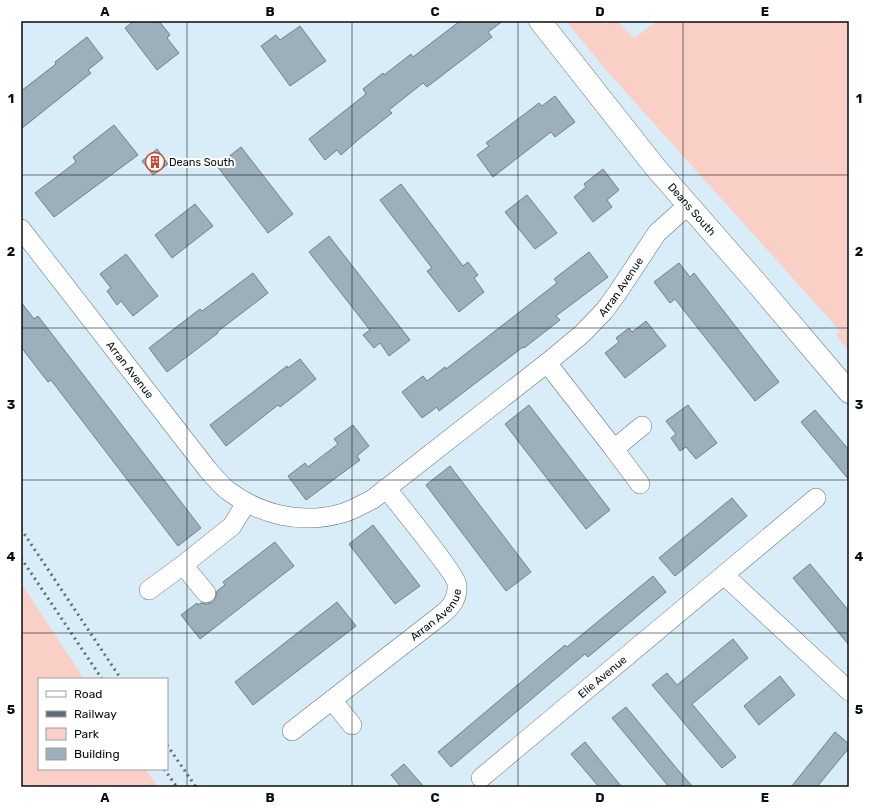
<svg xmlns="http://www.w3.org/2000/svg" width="870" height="808" font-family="Rubik,sans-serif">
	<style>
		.green { fill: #facfc5 }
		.building { fill: #9cafba; stroke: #6f818b }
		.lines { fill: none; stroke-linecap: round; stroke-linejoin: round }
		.street-casing { stroke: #62747e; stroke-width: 20 }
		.secondary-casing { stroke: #62747e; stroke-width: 23 }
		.street { stroke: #fff; stroke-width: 19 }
		.secondary { stroke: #fff; stroke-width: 22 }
		.rail { stroke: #606c73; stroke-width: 3; stroke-dasharray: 2 4; stroke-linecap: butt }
		.grid { fill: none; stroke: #070d11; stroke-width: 1; stroke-opacity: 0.55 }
		.labels { text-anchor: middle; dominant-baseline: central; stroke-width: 4; stroke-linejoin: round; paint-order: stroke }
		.poi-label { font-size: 11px; fill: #070d11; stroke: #fff; text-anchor: start }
		.street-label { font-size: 11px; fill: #070d11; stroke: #fff }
		.neatline { fill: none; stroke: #070d11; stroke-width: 1.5 }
		.grid-label { font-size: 13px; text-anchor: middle; font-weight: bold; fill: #070d11 }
	</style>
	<rect width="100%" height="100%" fill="#d8edf8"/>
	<g class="green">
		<path d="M566 21H603L606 24 610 21H617L634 38 657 21H846L849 25V352L836 335 840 331 606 70Z"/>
		<path d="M21 583 84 679H39V769H145L158 787H21Z"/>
	</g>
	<g class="building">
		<path d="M134 21H159L170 35 167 38 179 53 157 70 125 28Z"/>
		<path d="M460 21H503L488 32 492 37 427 87 423 83 389 110 392 113 359 139 341 155 337 150 325 160 309 139 366 94 363 89 383 73 384 75 411 54 413 57Z"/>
		<path d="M300 26 326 61 290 86 261 46 276 35 280 40Z"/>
		<path d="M87 37 103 58 88 70 91 73 21 129V91L56 64 55 62Z"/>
		<path d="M555 96 575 122 555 137 551 132 493 177 477 155 489 146 486 143 526 113 539 103 542 106Z"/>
		<path d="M114 125 138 155 54 217 35 193 76 162 73 157Z"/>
		<path d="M241 147 293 214 268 233 217 166Z"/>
		<path d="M157 149 168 164 153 175 142 161Z"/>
		<path d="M603 169 619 190 607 200 612 207 593 222 574 197 586 187 584 184Z"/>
		<path d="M401 184 463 266 468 262 478 275 474 278 484 292 459 312 427 271 432 268 380 200Z"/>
		<path d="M527 195 557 233 535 249 505 212Z"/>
		<path d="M195 204 213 226 172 258 155 235Z"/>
		<path d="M329 236 410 340 389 356 380 343 374 348 363 335 370 330 309 252Z"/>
		<path d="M589 252 608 277 556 316 560 320 524 348 523 347 439 411 437 407 422 418 402 392 423 376 427 381 445 367 446 369 557 283 554 279Z"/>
		<path d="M126 254 158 296 133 316 121 301 117 305 107 291 111 288 100 274Z"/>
		<path d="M679 263 690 277 694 273 779 382 755 401 675 299 670 303 654 282Z"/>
		<path d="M253 273 268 293 217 332 218 333 167 372 149 348 200 309 202 311Z"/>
		<path d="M21 302 34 319 38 316 201 528 178 546 51 380 48 382 21 347Z"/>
		<path d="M646 321 666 346 625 378 605 353 619 342 616 338 629 328 632 332Z"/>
		<path d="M300 359 316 379 280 407 278 405 226 446 210 425 287 366 288 368Z"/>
		<path d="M529 405 610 510 586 529 505 424Z"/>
		<path d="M688 405 717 443 696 459 686 447 680 451 671 438 676 434 666 421Z"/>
		<path d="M815 410 849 450V480L801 422Z"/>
		<path d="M353 425 369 446 357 456 360 460 306 500 288 476 305 463 308 467 338 444 334 439Z"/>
		<path d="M450 466 531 572 506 591 426 485Z"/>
		<path d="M732 498 747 516 675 576 659 558Z"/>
		<path d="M373 525 420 586 395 604 349 544Z"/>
		<path d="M275 542 294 566 200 639 181 615 197 603 198 605 201 603 207 604 213 602 216 596 217 591 225 585 223 582Z"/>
		<path d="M810 564 849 611V645L793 578Z"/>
		<path d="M653 576 666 592 588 657 585 654 451 767 438 752 565 645 567 647Z"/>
		<path d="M337 602 356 626 253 705 235 682Z"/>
		<path d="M733 639 748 658 692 704 736 757 722 768 652 685 667 673 677 685Z"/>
		<path d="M780 676 795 695 759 725 744 706Z"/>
		<path d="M626 707 678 770 693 787H669L612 718Z"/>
		<path d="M835 732 849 744V748L830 771 817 787H791Z"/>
		<path d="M585 742 602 763 622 787H599L571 754Z"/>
		<path d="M404 764 424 787H401L391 775Z"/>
	</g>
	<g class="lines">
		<defs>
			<g id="street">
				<path id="s1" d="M21 229 208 470C214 477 220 484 227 490 260 515 302 525 343 513 353 510 363 504 373 499L547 363 582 334 605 310 618 292 657 233 688 205"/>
				<path d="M547 363 614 449 640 484"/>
				<path d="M614 449 642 426"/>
				<path d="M183 565 206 593"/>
				<path d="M724 575 849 691"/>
				<path d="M149 590 183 565 232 526 246 503"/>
				<path d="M332 700 352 725"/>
				<path id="s2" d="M292 731 440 616C450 608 458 600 457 585 457 576 397 502 386 488"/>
				<path id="s3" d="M481 778 816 498"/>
			</g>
			<g id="secondary">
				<path id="s4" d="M540 21 655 167 754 280 849 392"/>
			</g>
		</defs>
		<use href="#street" class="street-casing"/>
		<use href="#secondary" class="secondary-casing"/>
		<use href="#street" class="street"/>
		<use href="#secondary" class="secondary"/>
		<g class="rail">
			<path d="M21 529 121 679"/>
			<path d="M21 558 102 679"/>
			<path d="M167 745 196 787"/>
			<path d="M164 769 177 787"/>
		</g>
	</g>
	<path class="grid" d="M187 21V787M352 21V787M518 21V787M683 21V787M21 175H849M21 328H849M21 480H849M21 633H849"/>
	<defs>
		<symbol id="building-ring" viewBox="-11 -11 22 22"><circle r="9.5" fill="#fff" stroke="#d1452b" stroke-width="1.5"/><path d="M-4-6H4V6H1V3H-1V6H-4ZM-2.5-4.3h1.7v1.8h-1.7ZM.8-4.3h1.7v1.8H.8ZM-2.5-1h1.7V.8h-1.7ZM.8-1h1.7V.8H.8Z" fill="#d1452b"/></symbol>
	</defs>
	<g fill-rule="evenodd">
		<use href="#building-ring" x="144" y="151" width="22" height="22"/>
	</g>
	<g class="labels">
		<g class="poi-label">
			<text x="169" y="162">Deans South</text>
		</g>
		<g class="street-label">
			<text stroke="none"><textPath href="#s4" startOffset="242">Deans South</textPath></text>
			<text stroke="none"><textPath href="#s1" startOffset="816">Arran Avenue</textPath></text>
			<text stroke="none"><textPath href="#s1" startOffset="178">Arran Avenue</textPath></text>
			<text stroke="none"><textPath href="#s2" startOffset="186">Arran Avenue</textPath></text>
			<text stroke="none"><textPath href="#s3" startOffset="158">Elie Avenue</textPath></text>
		</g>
	</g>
	<rect width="870" height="808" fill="none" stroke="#ffffff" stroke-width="44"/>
	<rect x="38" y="678" width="130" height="92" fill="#ffffff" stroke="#9c9ea0"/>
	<rect x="46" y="691" width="20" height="6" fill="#ffffff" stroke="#9c9ea0"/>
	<text x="74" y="698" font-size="12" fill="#070d11">Road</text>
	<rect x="46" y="711" width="20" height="6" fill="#606c73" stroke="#9c9ea0"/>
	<text x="74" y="718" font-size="12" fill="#070d11">Railway</text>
	<rect x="46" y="728" width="20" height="12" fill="#facfc5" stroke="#9c9ea0"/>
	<text x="74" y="738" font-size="12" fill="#070d11">Park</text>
	<rect x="46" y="748" width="20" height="12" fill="#9cafba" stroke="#9c9ea0"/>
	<text x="74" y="758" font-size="12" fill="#070d11">Building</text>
	<rect x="22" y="22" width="826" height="764" class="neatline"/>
	<g class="grid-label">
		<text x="105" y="16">A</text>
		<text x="270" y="16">B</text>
		<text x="435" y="16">C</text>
		<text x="600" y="16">D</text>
		<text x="765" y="16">E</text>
		<text x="11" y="103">1</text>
		<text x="859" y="103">1</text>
		<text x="11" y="256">2</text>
		<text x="859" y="256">2</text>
		<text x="11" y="409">3</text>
		<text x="859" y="409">3</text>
		<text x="11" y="561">4</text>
		<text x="859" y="561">4</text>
		<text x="11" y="714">5</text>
		<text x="859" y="714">5</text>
		<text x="105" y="802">A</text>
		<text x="270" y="802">B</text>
		<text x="435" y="802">C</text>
		<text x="600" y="802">D</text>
		<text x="765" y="802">E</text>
	</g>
</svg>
